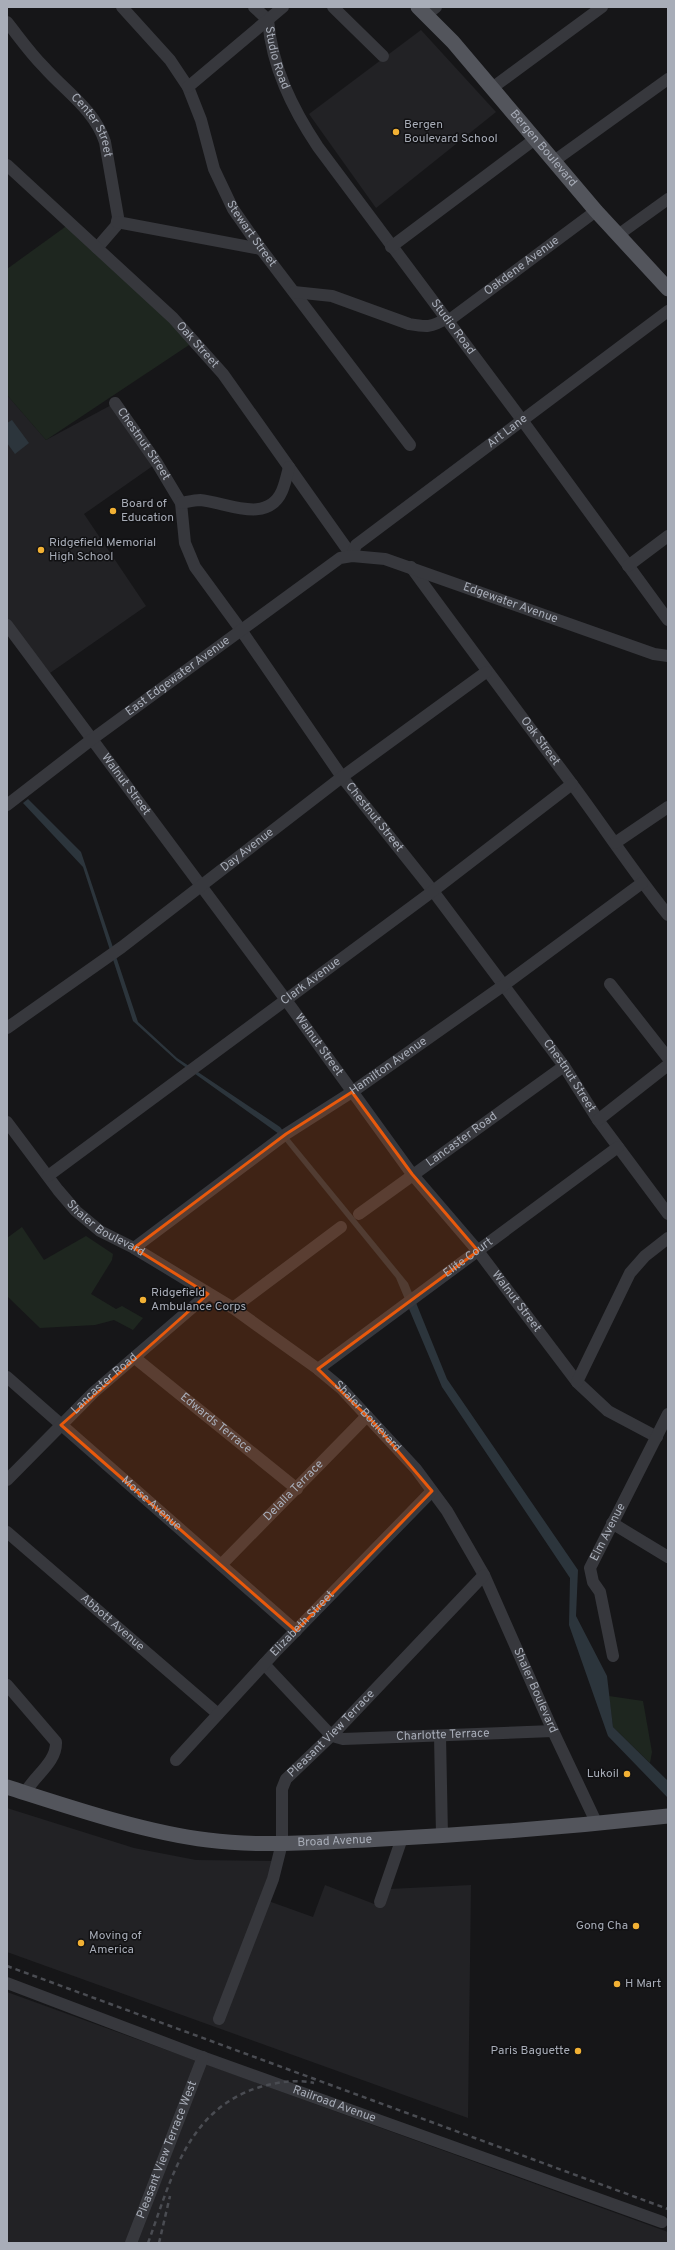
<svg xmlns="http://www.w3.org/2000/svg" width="675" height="2250" font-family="Overpass,sans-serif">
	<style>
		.built { fill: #222225 }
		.green { fill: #1e261f }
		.water { fill: #2c353c }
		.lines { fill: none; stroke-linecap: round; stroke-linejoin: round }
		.minor { stroke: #37383d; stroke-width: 12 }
		.major { stroke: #53555c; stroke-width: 15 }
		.rail { stroke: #4a4c52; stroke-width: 2.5; stroke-dasharray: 5 4; stroke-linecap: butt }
		.marked { fill: #e8590c; fill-opacity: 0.2; stroke: #e8590c; stroke-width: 3; stroke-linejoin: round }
		.poi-dot { fill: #f2b134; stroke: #111113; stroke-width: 1.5 }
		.labels { text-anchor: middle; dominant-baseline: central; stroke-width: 3; stroke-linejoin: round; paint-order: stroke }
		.street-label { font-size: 12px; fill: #a8adb8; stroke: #111113 }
		.poi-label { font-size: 12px; fill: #a8adb8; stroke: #111113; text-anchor: start }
	</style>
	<rect width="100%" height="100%" fill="#161618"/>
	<g class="built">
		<path d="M421 30 496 112 376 208 309 114Z"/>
		<path d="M7 395 46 440 115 403 157 463 84 514 146 606 50 673 7 620Z"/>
		<path d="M7 1808 134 1848 196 1860 274 1861 260 1898 313 1917 325 1885 382 1907 389 1889 471 1885 468 2118 7 1952Z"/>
		<path d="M7 1992 668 2232V2243H7Z"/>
	</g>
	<g class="green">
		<path d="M72 222 195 341 46 440 7 395V269Z"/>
		<path d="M22 1227 44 1260 86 1236 113 1254 112 1260 91 1294 116 1309 122 1306 143 1318 133 1330 114 1320 95 1325 40 1328 7 1296V1238Z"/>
		<path d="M609 1696 643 1701 652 1752 650 1763 613 1727Z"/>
	</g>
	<g class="water">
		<path d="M12 420 29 443 15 454 7 443V423Z"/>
		<path d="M28 799 81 852 138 1022 177 1058 280 1127 408 1283 447 1379 578 1570 576 1616 607 1676 613 1727 668 1781V1798L608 1736 569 1625 570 1578 442 1387 396 1278 279 1134 177 1061 133 1021 83 867 23 803Z"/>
	</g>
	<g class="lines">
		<g class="minor">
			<path id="s1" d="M122 7 170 60 188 87 201 120 214 169 233 209 261 249 410 445"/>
			<path id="s2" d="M254 7 268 20C272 67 292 108 318 147L522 420 668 620"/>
			<path d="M333 7 383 56"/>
			<path d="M426 15 436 7"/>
			<path id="s3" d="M7 22C19 37 30 53 44 67 66 92 94 109 105 142L118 217 116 226 97 248"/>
			<path d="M188 87 283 7"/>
			<path d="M492 88 602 7"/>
			<path d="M554 161 668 79"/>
			<path id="s4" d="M7 165 173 318 223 374 352 556"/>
			<path d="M117 222 261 249"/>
			<path d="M618 235 668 199"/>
			<path d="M391 247 535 139"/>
			<path d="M294 292 332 296 409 324C426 327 431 328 447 318"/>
			<path id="s5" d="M448 321 596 211"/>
			<path id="s6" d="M115 403 157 463 181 503 185 543 195 567 241 630 342 777 433 891 564 1066 598 1120 668 1214"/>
			<path d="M181 503C187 502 194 500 200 500 226 502 267 525 282 491 285 484 287 475 289 467"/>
			<path id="s7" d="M352 556 356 545 668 311"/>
			<path d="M628 566 668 536"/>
			<path id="s8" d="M411 567C464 640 518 712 572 784 604 827 634 873 668 915"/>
			<path id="s9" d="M7 625 286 1000 412 1174 478 1251 577 1382 608 1411 657 1437"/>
			<path id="s10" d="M7 805 91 740 340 558 352 556 385 559 654 654 668 656"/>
			<path d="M615 843 668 807"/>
			<path d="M610 984 668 1058"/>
			<path id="s11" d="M7 1028 122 947 342 777 486 672"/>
			<path d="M598 1120 668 1065"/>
			<path id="s12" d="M7 1122 58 1190 76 1211 100 1231 134 1248 233 1308 318 1369 341 1388 416 1469 447 1511 484 1575 553 1731 597 1824"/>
			<path id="s13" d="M48 1176 433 891 572 784"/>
			<path id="s14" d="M359 1214 564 1066"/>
			<path id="s15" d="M134 1248 286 1134 352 1092 504 985 642 883"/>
			<path d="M233 1308 341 1227"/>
			<path id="s16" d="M135 1358 297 1489"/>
			<path id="s17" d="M318 1369 618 1147"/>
			<path id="s18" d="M7 1377 296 1631"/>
			<path d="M577 1382 630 1273 645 1256 668 1238"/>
			<path id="s19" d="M7 1480 94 1392 208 1294"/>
			<path d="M612 1523 668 1557"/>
			<path id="s20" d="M7 1532 218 1714"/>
			<path id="s21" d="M221 1565 367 1416"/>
			<path id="s22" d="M613 1656 600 1592 593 1582 590 1568 668 1414"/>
			<path id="s23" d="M264 1664 327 1731 336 1737 343 1739 553 1731"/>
			<path d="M7 1685 56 1742C57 1762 34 1776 25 1793"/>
			<path d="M440 1736 442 1835"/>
			<path id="s24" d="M176 1760 277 1650 432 1491"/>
			<path d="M380 1902 402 1838"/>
			<path id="s25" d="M7 1983 194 2054 662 2222"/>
			<path id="s26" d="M219 2019 273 1879 282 1843V1789L286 1779 332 1735 484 1575"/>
			<path id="s27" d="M131 2243 203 2057"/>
		</g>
		<g class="major">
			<path id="s28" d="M418 7 453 42 596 211 668 289"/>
			<path id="s29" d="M7 1787C70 1807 143 1832 208 1840 261 1847 314 1842 366 1840 467 1835 568 1827 668 1816"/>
		</g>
		<g class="rail">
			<path d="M7 1966 668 2209"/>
			<path d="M148 2243C171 2180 187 2109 260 2087 278 2082 295 2079 314 2083"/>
			<path d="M159 2243 170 2196"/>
		</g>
	</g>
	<path class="marked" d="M352 1092 412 1174 478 1251 318 1369 373 1422 432 1491 296 1631 61 1425 208 1294 134 1248 286 1134Z"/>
	<g class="poi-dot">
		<circle cx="396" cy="132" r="4"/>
		<circle cx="113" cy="511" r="4"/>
		<circle cx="41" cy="550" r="4"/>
		<circle cx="143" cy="1300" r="4"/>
		<circle cx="627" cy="1774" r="4"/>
		<circle cx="636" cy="1926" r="4"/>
		<circle cx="81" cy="1943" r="4"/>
		<circle cx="617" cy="1984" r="4"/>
		<circle cx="578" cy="2051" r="4"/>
	</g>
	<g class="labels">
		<g class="street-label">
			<text stroke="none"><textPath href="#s2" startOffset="58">Studio Road</textPath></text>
			<text stroke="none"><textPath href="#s3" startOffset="135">Center Street</textPath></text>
			<text stroke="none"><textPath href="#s28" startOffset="189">Bergen Boulevard</textPath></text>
			<text stroke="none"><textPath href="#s1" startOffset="265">Stewart Street</textPath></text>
			<text stroke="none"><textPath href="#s5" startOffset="92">Oakdene Avenue</textPath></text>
			<text stroke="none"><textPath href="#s2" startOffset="382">Studio Road</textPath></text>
			<text stroke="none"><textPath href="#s4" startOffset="262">Oak Street</textPath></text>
			<text stroke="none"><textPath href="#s7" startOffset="201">Art Lane</textPath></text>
			<text stroke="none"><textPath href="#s6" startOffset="50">Chestnut Street</textPath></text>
			<text stroke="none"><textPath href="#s10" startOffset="593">Edgewater Avenue</textPath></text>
			<text stroke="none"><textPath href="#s10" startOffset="214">East Edgewater Avenue</textPath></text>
			<text stroke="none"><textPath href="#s8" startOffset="217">Oak Street</textPath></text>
			<text stroke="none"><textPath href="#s9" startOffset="199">Walnut Street</textPath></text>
			<text stroke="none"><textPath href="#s6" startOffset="494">Chestnut Street</textPath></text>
			<text stroke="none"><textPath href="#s11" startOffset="299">Day Avenue</textPath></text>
			<text stroke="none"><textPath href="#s13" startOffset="327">Clark Avenue</textPath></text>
			<text stroke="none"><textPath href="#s9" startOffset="523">Walnut Street</textPath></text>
			<text stroke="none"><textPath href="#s15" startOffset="313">Hamilton Avenue</textPath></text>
			<text stroke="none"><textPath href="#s6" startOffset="818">Chestnut Street</textPath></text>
			<text stroke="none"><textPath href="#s14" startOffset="127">Lancaster Road</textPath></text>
			<text stroke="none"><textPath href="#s12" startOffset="147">Shaler Boulevard</textPath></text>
			<text stroke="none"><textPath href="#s17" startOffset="187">Elite Court</textPath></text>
			<text stroke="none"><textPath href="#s9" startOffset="847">Walnut Street</textPath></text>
			<text stroke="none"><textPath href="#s19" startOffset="137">Lancaster Road</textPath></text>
			<text stroke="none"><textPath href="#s12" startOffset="471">Shaler Boulevard</textPath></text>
			<text stroke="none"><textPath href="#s16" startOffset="104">Edwards Terrace</textPath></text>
			<text stroke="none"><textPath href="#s21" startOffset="104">Delalla Terrace</textPath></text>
			<text stroke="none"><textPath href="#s18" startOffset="192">Morse Avenue</textPath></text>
			<text stroke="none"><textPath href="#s22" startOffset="132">Elm Avenue</textPath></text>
			<text stroke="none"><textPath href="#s20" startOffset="139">Abbott Avenue</textPath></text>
			<text stroke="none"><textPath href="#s24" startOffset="186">Elizabeth Street</textPath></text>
			<text stroke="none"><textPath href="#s12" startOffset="795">Shaler Boulevard</textPath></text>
			<text stroke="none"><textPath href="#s26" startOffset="316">Pleasant View Terrace</textPath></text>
			<text stroke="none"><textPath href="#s23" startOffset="210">Charlotte Terrace</textPath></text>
			<text stroke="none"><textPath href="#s29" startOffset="335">Broad Avenue</textPath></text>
			<text stroke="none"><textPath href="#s25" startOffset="349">Railroad Avenue</textPath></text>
			<text stroke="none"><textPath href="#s27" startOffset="100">Pleasant View Terrace West</textPath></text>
		</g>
		<g class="poi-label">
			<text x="404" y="125">Bergen<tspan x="404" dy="14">Boulevard School</tspan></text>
			<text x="121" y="504">Board of<tspan x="121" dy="14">Education</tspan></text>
			<text x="49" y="543">Ridgefield Memorial<tspan x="49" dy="14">High School</tspan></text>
			<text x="151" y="1293">Ridgefield<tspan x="151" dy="14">Ambulance Corps</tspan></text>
			<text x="619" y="1774" text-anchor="end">Lukoil</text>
			<text x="628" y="1926" text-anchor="end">Gong Cha</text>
			<text x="89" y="1936">Moving of<tspan x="89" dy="14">America</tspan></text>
			<text x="625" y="1984">H Mart</text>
			<text x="570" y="2051" text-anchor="end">Paris Baguette</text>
		</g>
	</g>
	<rect width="675" height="2250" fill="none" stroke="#a8adb8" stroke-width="16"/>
</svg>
